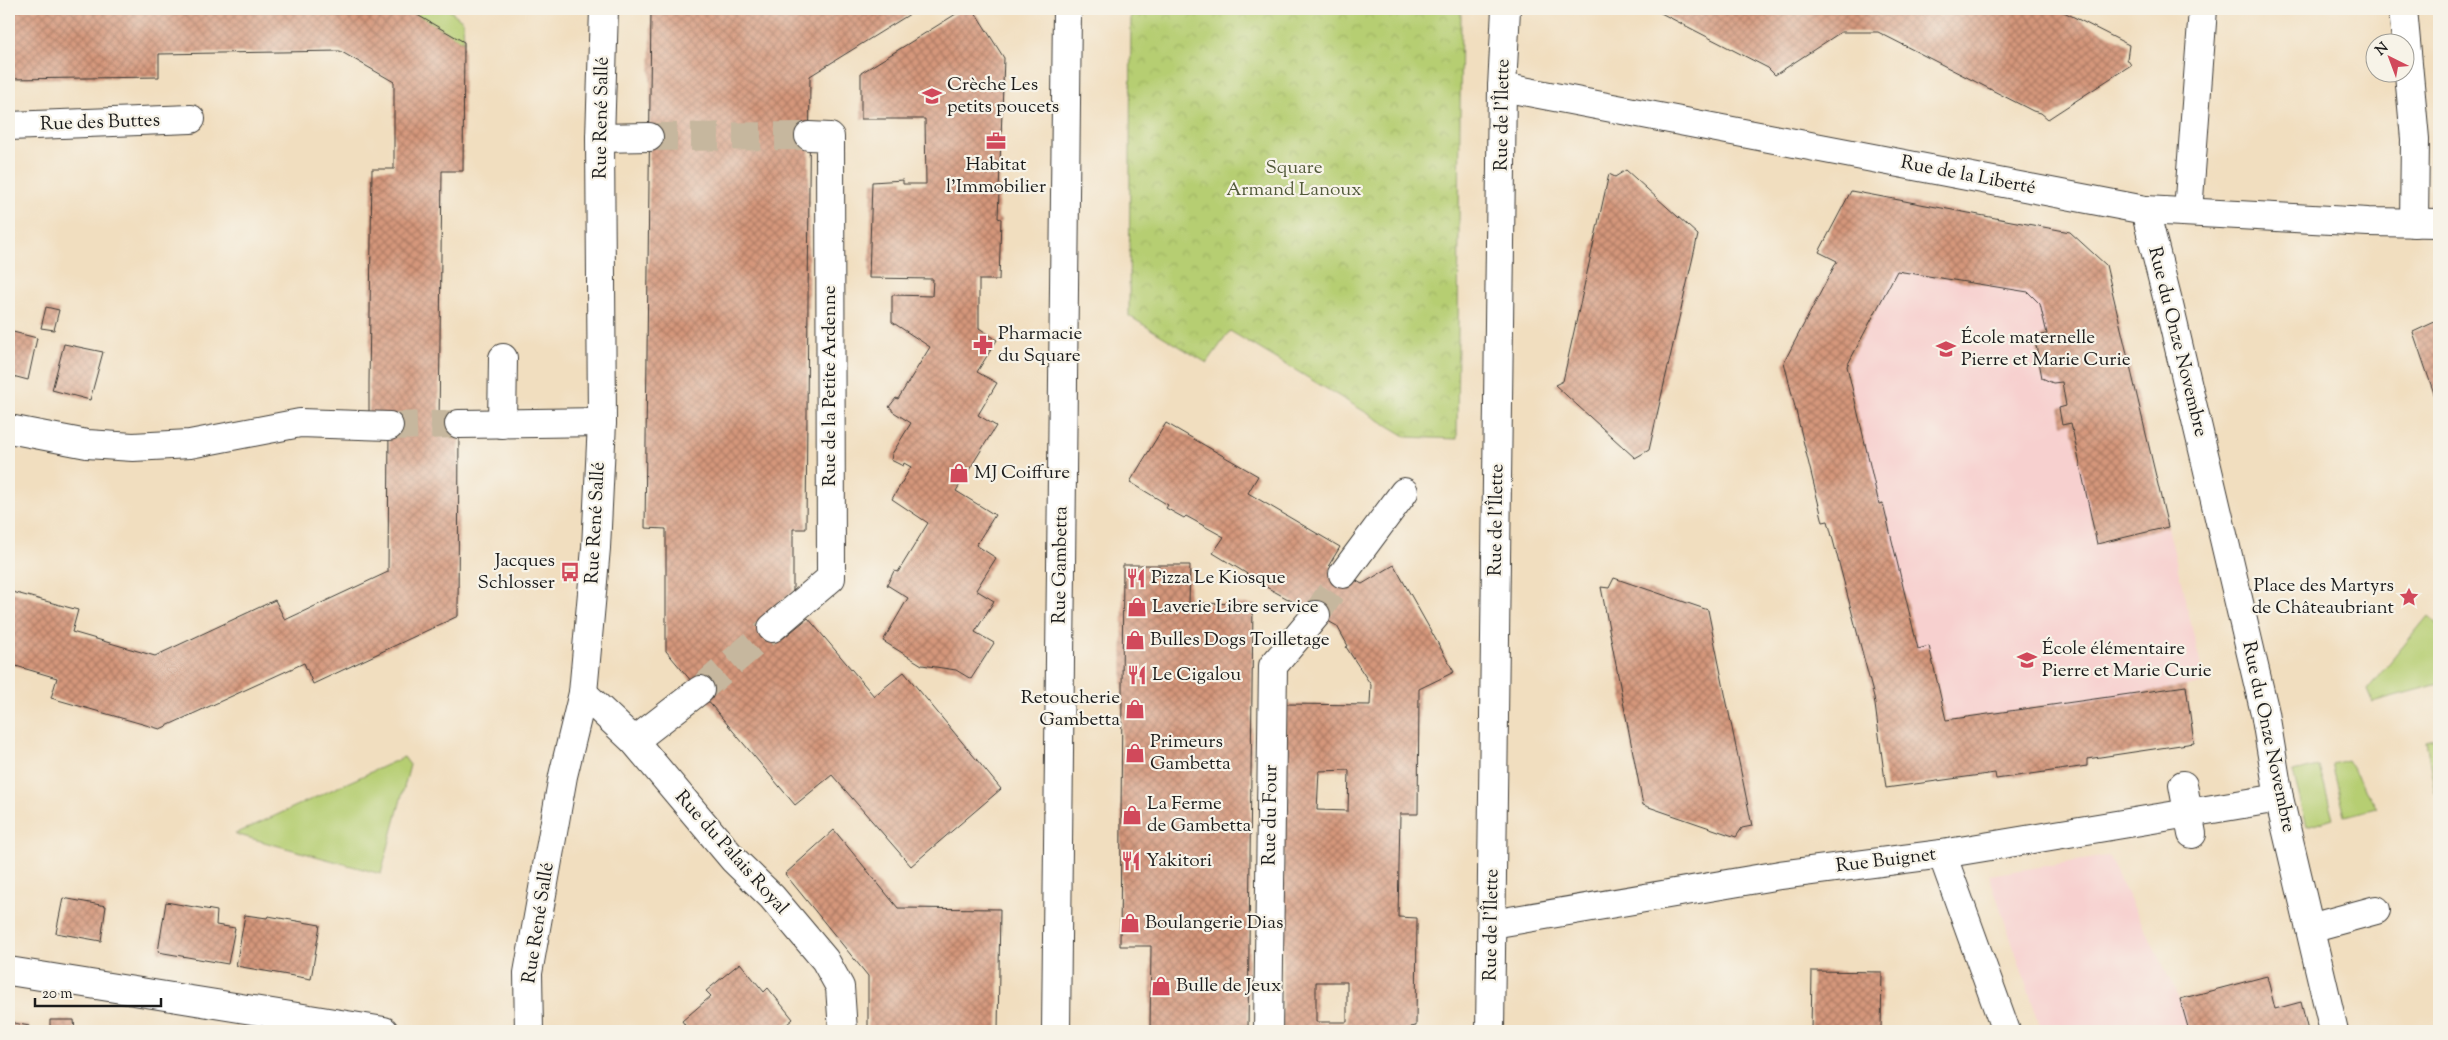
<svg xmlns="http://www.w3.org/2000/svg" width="2448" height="1040" font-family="'Sorts Mill Goudy',serif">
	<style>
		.built { fill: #f7d0cf }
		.grass { fill: #b6ce72; stroke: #697547 }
		.park { fill: url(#park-crowns); stroke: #697547 }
		.building { fill: url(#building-cross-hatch); fill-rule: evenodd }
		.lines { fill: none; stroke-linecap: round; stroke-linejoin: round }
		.minor-tunnel { stroke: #c6b79e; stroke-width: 28; stroke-dasharray: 28 14; stroke-linecap: butt }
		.minor-casing { stroke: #3c3934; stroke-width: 30 }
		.minor { stroke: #fff; stroke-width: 28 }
		.labels { text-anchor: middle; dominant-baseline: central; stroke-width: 4.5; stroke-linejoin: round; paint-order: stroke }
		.poi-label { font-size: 19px; fill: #1c1c1c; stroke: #f7f3e8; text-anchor: start }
		.street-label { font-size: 19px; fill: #1c1c1c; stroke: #f7f3e8 }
		.park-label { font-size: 19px; fill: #525a3a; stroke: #f7f3e8 }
	</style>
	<defs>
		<pattern id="park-crowns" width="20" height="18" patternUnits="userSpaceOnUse" patternTransform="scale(1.25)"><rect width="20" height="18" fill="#b6ce72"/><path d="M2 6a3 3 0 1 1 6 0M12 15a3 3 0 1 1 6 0" fill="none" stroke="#9cb062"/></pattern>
		<pattern id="building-cross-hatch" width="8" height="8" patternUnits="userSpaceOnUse" patternTransform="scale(1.25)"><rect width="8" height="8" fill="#d5977b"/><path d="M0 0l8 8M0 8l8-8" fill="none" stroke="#ac7a64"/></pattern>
	</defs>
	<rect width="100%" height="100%" fill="#f7f3e8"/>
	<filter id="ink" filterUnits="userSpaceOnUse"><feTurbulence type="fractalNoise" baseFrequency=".02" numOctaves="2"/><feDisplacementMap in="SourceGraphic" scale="10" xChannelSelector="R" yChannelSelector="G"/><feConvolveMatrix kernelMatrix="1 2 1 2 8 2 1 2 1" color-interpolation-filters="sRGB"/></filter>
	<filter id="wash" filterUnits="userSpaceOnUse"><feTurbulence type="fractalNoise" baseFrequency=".0096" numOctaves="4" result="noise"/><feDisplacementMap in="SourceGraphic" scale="20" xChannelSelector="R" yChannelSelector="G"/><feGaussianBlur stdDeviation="1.12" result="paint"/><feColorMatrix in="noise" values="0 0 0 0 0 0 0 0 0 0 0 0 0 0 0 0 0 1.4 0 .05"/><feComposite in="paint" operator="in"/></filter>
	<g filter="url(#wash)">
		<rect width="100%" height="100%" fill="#f1debf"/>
		<g class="built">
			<path d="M1851 191 2070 232 2106 265 2205 683 2186 686 2194 743 2087 759V766L1996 779 1994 773 1874 697 1828 522H1823L1784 362 1837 261 1819 252Z"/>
			<path d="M2108 856 2180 999 2267 976 2275 1008 2301 1002 2308 1031H2042L1989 875Z"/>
		</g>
		<g class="grass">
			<path d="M407 9H448L463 21 464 42Z"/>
			<path d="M2428 616 2439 626V684L2372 702 2367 690Z"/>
			<path d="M2439 738V792L2435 793 2426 741Z"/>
			<path d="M404 757 410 765 381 874 235 834Z"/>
			<path d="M2347 760 2377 808 2345 816 2332 764Z"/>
			<path d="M2319 766 2333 818 2307 826 2293 772Z"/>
		</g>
		<path class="park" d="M1131 9H1461L1457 439 1407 437 1230 331 1207 363 1129 316Z"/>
		<g id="blocks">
			<g class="building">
				<path d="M9 9H407L464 42 463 171H442L439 424H459L458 616 313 684 304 663 160 729 51 698 57 678 9 664V591L78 610 72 632 155 656 275 600 285 620 388 572 389 426H369V383L372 169H394V82L340 51 159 54V77L9 79Z"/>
				<path d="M651 9H918L810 76 806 529H793V592L763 617 781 640 808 618 874 696 904 672 1001 789 911 866 832 775 795 805 666 651V529L645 528Z"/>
				<path d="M964 9H973L1004 58 998 218 1001 219 999 280H979V328L997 340 977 372 997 383 978 415 996 426 956 491 995 515 976 545 996 558 976 590 994 601 975 632 994 643 971 679 956 670 922 665 883 641 908 598 887 585 894 571 898 572 928 523 892 499 911 467 904 463 903 466 891 460 892 454 911 423 892 411V409L889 407 896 398 898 399 930 347 892 322V295L932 296 933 279 869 278 872 182 903 180V184H926L925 119H861V73Z"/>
				<path d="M1653 9H2058L2129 45 2127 59 2131 65 2048 119 2041 113 2033 111 1878 32H1841L1775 75 1768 68Z"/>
				<path d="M1626 170 1698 235 1649 450 1635 458 1555 385 1563 381 1609 174 1615 177Z"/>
				<path d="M1851 191 2070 232 2106 265 2168 527 2097 544 2071 423 2062 425 2059 408 2066 406 2062 382 2053 383 2042 378 2036 345 2042 335 2047 334 2040 304 2028 292 1897 271 1847 366 1879 504 1883 503 1918 649 1929 646 1946 720 2186 686 2194 743 2087 759V766L1996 779 1995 773 1886 788 1874 697 1828 521 1823 522 1784 362 1837 261 1819 252Z"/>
				<path d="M46 307 59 310 54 330 41 328Z"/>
				<path d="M2439 320V408L2413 332Z"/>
				<path d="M9 331 37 338 28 380 9 375Z"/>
				<path d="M64 344 103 352 90 400 52 390Z"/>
				<path d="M1166 423 1258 476 1248 493 1340 547 1329 565 1333 568 1362 584 1394 565 1454 672 1419 689 1418 814H1400L1398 917 1417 918 1416 1026 1411 1027V1031H1282L1285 704 1370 705 1371 685 1346 647 1348 646 1337 626 1248 577 1249 575 1213 553 1224 537 1186 516 1184 518 1166 508 1168 505 1130 482ZM1349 770 1348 811 1317 810 1319 771ZM1316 982H1347V1022H1316Z"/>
				<path d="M1123 565H1190L1189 603 1253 604 1248 1031H1150L1151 946H1120Z"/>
				<path d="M1614 578 1708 610 1752 826 1742 828 1736 837 1643 805 1601 587 1609 588Z"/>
				<path d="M834 830 898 908 1000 909 998 1031H868V976L785 874Z"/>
				<path d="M63 898 106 906 101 941 56 933Z"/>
				<path d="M166 902 217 911 216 925 235 928 228 964 158 952Z"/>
				<path d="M245 915 267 918 268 916 320 925 311 979 236 966Z"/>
				<path d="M740 963 764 992 768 988 793 1019 780 1030 781 1031H689L682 1021 711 996 706 991Z"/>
				<path d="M1812 971 1882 972 1881 1031H1811Z"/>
				<path d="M2267 976 2275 1009 2301 1002 2308 1031H2189L2180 999Z"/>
				<path d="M50 1020H74L75 1031H50Z"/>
				<path d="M9 1022 29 1026 28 1031H9Z"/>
			</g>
		</g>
	</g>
	<g filter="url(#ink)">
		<use href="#blocks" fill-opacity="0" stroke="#3c3934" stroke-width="1"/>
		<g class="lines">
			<g class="minor-tunnel">
				<path d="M649 137 809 136"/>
				<path d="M389 426 459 424"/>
				<path d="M1316 615 1343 574"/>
				<path d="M700 690 772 628"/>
			</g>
			<defs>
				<g id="minor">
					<path d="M2403 9 2415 139 2414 223"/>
					<path d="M1502 87 2145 210 2368 222 2439 223"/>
					<path d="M9 126 191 119"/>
					<path d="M600 138 649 137"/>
					<path d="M2145 210 2168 301 2265 713 2279 798 2334 1031"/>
					<path d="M2188 212 2203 9"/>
					<path d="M459 424 602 422"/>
					<path d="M502 424 503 358"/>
					<path d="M9 429 87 444 133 447 190 444 300 423 389 426"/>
					<path d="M1343 574 1404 492"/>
					<path d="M772 628 831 578 830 137 809 136"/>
					<path d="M583 693 634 741 734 860 772 897 825 960 840 987 843 1031"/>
					<path d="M634 741 700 690"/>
					<path d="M2183 785 2192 834"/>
					<path d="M1942 854 2006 1031"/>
					<path d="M1492 924 1780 875 1942 854 2279 798"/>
					<path d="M2310 928 2376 910"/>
					<path d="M9 971 384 1031"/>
					<path d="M529 1031 528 973 563 776 583 693 596 548 602 422 600 138 604 9"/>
					<path d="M1056 1031 1067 9"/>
					<path d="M1268 1031 1273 666 1316 615"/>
					<path d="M1490 1031 1502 87 1506 9"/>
				</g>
			</defs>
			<use href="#minor" class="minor-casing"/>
			<use href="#minor" class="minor"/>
		</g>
	</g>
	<defs>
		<symbol id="school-bare" viewBox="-9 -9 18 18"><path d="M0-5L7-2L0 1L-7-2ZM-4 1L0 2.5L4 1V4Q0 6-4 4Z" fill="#d1495b" stroke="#f7f3e8" stroke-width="2.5" paint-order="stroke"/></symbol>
		<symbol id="office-bare" viewBox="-9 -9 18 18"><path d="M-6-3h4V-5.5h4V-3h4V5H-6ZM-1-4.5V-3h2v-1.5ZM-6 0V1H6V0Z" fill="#d1495b" stroke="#f7f3e8" stroke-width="2.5" paint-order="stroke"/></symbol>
		<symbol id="pharmacy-bare" viewBox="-9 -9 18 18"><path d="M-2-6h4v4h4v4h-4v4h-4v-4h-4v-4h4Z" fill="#d1495b" stroke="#f7f3e8" stroke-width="2.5" paint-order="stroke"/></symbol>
		<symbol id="shop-bare" viewBox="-9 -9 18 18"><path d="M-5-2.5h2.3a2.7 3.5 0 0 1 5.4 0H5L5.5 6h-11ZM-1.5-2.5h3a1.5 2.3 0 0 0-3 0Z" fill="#d1495b" stroke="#f7f3e8" stroke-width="2.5" paint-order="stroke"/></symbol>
		<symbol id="bus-bare" viewBox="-9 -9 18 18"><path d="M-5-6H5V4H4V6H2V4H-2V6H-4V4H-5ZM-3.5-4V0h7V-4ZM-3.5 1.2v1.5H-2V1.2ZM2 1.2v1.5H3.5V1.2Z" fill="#d1495b" stroke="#f7f3e8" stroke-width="2.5" paint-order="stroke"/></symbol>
		<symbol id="restaurant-bare" viewBox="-9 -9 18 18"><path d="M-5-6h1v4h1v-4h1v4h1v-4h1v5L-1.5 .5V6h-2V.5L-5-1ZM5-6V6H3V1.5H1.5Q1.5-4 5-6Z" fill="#d1495b" stroke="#f7f3e8" stroke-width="2.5" paint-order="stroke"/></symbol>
		<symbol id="sight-bare" viewBox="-9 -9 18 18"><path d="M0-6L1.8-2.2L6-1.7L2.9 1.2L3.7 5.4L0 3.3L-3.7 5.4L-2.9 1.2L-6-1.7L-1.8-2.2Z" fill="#d1495b" stroke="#f7f3e8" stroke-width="2.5" paint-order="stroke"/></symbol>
	</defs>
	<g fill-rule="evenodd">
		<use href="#school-bare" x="918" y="82" width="28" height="28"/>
		<use href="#office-bare" x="982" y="127" width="28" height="28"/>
		<use href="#pharmacy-bare" x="969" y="331" width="28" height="28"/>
		<use href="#school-bare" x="1932" y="335" width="28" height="28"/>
		<use href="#shop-bare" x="945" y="459" width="28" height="28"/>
		<use href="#bus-bare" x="556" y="558" width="28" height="28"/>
		<use href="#restaurant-bare" x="1122" y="564" width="28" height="28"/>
		<use href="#sight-bare" x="2395" y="583" width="28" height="28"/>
		<use href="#shop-bare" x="1123" y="593" width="28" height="28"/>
		<use href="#shop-bare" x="1121" y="626" width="28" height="28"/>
		<use href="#school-bare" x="2013" y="646" width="28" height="28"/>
		<use href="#restaurant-bare" x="1123" y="661" width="28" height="28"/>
		<use href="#shop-bare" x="1121" y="695" width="28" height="28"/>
		<use href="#shop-bare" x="1121" y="739" width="28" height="28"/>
		<use href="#shop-bare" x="1118" y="801" width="28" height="28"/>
		<use href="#restaurant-bare" x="1117" y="847" width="28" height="28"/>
		<use href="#shop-bare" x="1116" y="909" width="28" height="28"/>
		<use href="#shop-bare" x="1147" y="972" width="28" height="28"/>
	</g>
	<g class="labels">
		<g class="poi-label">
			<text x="947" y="85">Crèche Les<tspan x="947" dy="22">petits poucets</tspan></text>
			<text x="996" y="165" text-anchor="middle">Habitat<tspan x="996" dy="22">l'Immobilier</tspan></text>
			<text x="998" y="334">Pharmacie<tspan x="998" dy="22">du Square</tspan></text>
			<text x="1961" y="338">École maternelle<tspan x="1961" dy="22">Pierre et Marie Curie</tspan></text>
			<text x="974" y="473">MJ Coiffure</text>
			<text x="555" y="561" text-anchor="end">Jacques<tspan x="555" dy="22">Schlosser</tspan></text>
			<text x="1151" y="578">Pizza Le Kiosque</text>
			<text x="2394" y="586" text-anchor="end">Place des Martyrs<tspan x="2394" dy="22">de Châteaubriant</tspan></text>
			<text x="1152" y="607">Laverie Libre service</text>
			<text x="1150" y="640">Bulles Dogs Toilletage</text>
			<text x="2042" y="649">École élémentaire<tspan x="2042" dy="22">Pierre et Marie Curie</tspan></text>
			<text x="1152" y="675">Le Cigalou</text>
			<text x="1120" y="698" text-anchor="end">Retoucherie<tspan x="1120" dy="22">Gambetta</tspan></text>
			<text x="1150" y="742">Primeurs<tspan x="1150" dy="22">Gambetta</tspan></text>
			<text x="1147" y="804">La Ferme<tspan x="1147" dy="22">de Gambetta</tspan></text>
			<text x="1146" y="861">Yakitori</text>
			<text x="1145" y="923">Boulangerie Dias</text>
			<text x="1176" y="986">Bulle de Jeux</text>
		</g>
		<g class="street-label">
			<text transform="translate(1503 115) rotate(-89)">Rue de l'Îlette</text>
			<text transform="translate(602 118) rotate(-89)">Rue René Sallé</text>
			<text transform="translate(100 123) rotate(-2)">Rue des Buttes</text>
			<text transform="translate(1968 176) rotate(11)">Rue de la Liberté</text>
			<text transform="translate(2177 342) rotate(76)">Rue du Onze Novembre</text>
			<text transform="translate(830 386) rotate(-90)">Rue de la Petite Ardenne</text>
			<text transform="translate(1497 520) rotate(-89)">Rue de l'Îlette</text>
			<text transform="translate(596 523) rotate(-87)">Rue René Sallé</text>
			<text transform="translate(1061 565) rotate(-89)">Rue Gambetta</text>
			<text transform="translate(2268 737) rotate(78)">Rue du Onze Novembre</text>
			<text transform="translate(1271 815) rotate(-89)">Rue du Four</text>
			<text transform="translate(731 853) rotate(48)">Rue du Palais Royal</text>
			<text transform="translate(1886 861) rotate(-7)">Rue Buignet</text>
			<text transform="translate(539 923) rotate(-81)">Rue René Sallé</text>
			<text transform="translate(1492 925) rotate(-89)">Rue de l'Îlette</text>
		</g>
		<g class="park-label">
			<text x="1294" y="168">Square<tspan x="1294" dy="22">Armand Lanoux</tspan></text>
		</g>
	</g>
	<rect width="2448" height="1040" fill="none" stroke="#f7f3e8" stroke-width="30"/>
	<g transform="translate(2390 58) rotate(318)"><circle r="24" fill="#f7f3e8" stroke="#9f9d96"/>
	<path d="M0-4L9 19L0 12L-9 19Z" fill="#d1495b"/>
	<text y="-8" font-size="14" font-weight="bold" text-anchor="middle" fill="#1c1c1c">N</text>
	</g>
	<path d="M35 998v8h126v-8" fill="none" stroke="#1c1c1c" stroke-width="2.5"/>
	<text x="42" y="998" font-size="15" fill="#1c1c1c" stroke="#f7f3e8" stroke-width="4" paint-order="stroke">20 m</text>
</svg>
